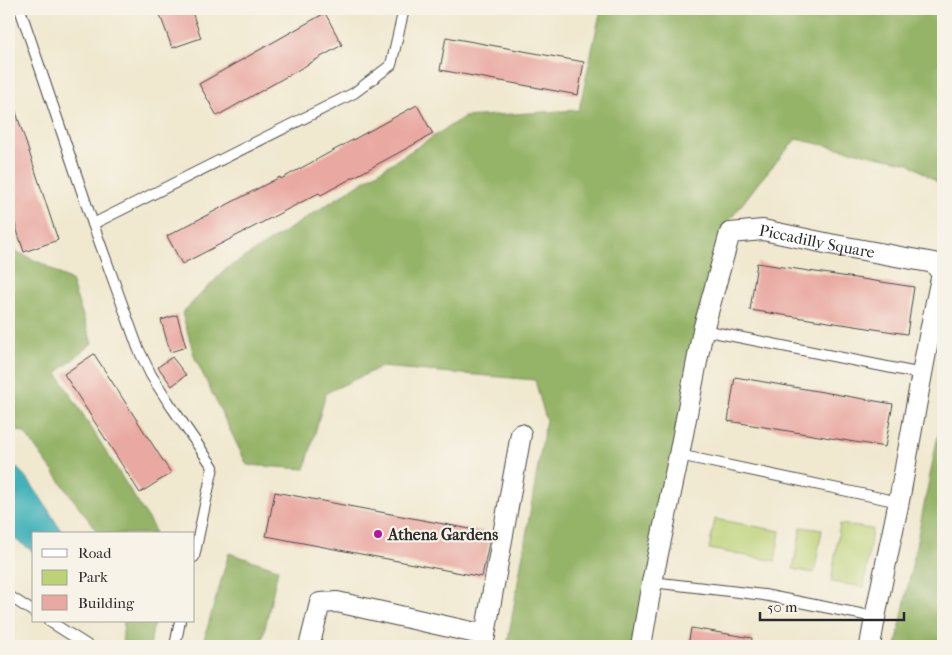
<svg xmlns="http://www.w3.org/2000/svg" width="952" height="655" font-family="'IM FELL French Canon',serif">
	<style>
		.green { fill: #bcd276; stroke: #747e50 }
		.forest { fill: #95b467; stroke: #607049 }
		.water { fill: #42b2b9; stroke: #366e72 }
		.building { fill: #e9a8a1 }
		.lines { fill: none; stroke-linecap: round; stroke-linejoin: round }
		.lane-casing { stroke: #494744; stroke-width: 12 }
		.street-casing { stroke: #494744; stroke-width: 22 }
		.lane { stroke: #fff; stroke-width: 10 }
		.street { stroke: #fff; stroke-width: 20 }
		.poi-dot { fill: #b5179e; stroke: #f7f3e8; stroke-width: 2 }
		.labels { text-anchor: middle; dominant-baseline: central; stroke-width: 4.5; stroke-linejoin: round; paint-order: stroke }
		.street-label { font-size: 16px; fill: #2b2b2b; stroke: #f7f3e8 }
		.poi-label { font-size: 16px; font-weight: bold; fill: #2b2b2b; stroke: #f7f3e8; text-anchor: start }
	</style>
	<rect width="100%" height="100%" fill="#f7f3e8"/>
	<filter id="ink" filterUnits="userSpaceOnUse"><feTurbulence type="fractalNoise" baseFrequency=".02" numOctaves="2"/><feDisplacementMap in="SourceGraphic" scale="10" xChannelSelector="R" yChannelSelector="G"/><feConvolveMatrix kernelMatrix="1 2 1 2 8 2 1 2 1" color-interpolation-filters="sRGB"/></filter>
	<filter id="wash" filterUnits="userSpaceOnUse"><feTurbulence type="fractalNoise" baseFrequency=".0096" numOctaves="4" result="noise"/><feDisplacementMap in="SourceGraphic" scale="20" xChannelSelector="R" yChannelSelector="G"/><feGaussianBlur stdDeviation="1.12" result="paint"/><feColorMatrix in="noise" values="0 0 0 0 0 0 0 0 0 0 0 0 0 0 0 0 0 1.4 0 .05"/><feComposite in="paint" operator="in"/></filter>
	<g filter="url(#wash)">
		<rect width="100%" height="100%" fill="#f0e8cf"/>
		<g class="green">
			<path d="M715 519 780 531 775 561 709 549Z"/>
			<path d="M840 524 872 529 864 587 831 582Z"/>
			<path d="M801 527 822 530 814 573 793 569Z"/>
		</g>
		<g class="forest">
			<path d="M601 9H943V186L909 163 796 139 759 182 726 225 642 646H507L546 420 535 380 381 367 326 393 305 469 247 465 195 358 182 313 225 270 464 117 579 110Z"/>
			<path d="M9 231 17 252 43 264 71 281 92 343 57 373 153 527 155 534H99L24 432 9 428Z"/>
			<path d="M943 410V646H896L902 616Z"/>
			<path d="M229 553 278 569 261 646H202Z"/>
			<path d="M124 621H154L150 646H122Z"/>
		</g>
		<path class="water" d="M9 463C26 469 52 517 63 534H34V552L9 535Z"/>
		<g id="blocks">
			<g class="building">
				<path d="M158 9H191L201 38 172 48Z"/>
				<path d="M325 13 342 45 217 116 199 84Z"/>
				<path d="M446 37 584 62 578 95 440 70Z"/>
				<path d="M9 100H12L58 240 24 252 9 206Z"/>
				<path d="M417 105 433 134 321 195 319 193 182 264 167 236 280 177 281 179Z"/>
				<path d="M757 263 914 287 907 334 750 310Z"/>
				<path d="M177 315 186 347 170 352 161 320Z"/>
				<path d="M94 354 171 473 140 493 64 374Z"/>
				<path d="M172 357 186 375 172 386 158 367Z"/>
				<path d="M735 377 893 404 885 447 728 421Z"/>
				<path d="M275 492 491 533 482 577 266 536Z"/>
				<path d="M691 628 752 638 751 646H688Z"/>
			</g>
		</g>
	</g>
	<g filter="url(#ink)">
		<use href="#blocks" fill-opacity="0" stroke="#494744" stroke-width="1"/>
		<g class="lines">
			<defs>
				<g id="lane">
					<path d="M20 9 93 224 138 348 151 375 169 403 213 467 194 557"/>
					<path d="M93 224 354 93 391 65 404 9"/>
					<path d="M703 330 922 374"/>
					<path d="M679 455 899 502"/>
					<path d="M652 582 764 595 875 617"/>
					<path d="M9 596 34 612"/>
					<path d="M49 621 87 645V646"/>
					<path d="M175 646 180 621"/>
				</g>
				<g id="street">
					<path d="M312 646 310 643 320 603 337 602 485 635"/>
					<path d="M483 646 521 434"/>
					<path id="s1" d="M641 646 652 582 679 455 703 330 730 233 763 230 830 244 934 263 942 274C925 349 913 426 899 501 889 550 878 598 870 646"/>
				</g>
			</defs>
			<use href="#lane" class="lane-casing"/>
			<use href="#street" class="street-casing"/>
			<use href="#lane" class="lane"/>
			<use href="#street" class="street"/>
		</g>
	</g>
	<circle class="poi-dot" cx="378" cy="534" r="5"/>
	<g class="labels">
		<g class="street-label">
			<text stroke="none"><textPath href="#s1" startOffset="511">Piccadilly Square</textPath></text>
		</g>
		<g class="poi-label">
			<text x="388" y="534">Athena Gardens</text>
		</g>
	</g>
	<rect width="952" height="655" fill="none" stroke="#f7f3e8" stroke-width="30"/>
	<rect x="32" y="532" width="162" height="90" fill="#f7f3e8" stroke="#a5a39c"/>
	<rect x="42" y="549" width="25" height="8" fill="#ffffff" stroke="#a5a39c"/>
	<text x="78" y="558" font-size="15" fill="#2b2b2b">Road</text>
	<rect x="42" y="570" width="25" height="15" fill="#bcd276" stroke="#a5a39c"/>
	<text x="78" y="582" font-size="15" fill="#2b2b2b">Park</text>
	<rect x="42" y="595" width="25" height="15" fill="#e9a8a1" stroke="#a5a39c"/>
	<text x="78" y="608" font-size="15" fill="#2b2b2b">Building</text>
	<path d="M760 612v8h144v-8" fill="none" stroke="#2b2b2b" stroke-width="2.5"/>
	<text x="767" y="612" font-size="15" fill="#2b2b2b" stroke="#f7f3e8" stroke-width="4" paint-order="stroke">50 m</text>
</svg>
